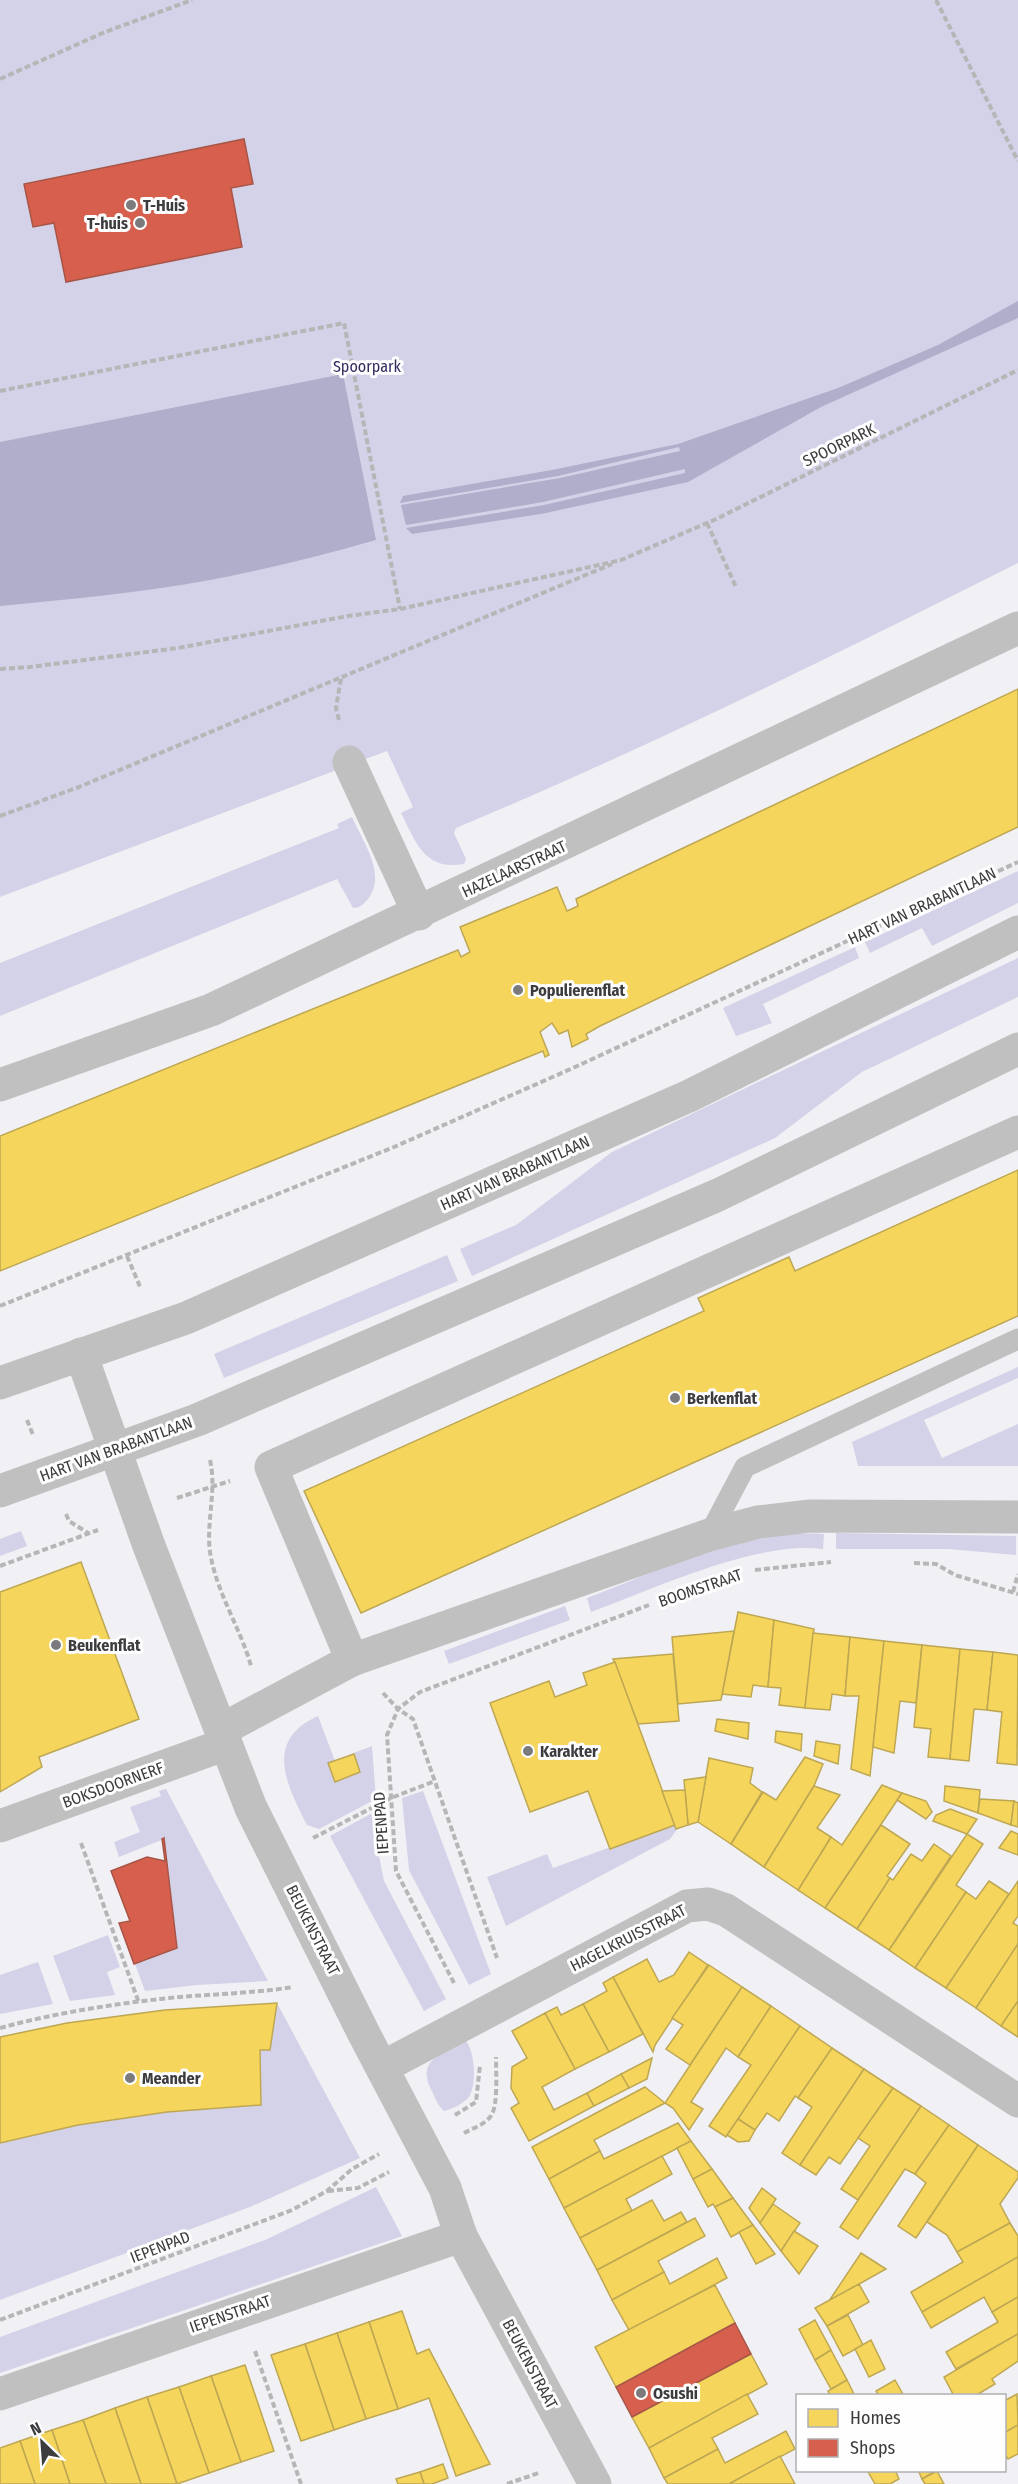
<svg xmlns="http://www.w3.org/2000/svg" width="1018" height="2484" font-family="'Fira Sans Condensed',sans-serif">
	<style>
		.green { fill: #d3d2e8 }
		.water { fill: #b0aeca }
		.homes { fill: #f6d55c; stroke: #bea753; stroke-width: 1.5 }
		.shops { fill: #d6604d; stroke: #a85548; stroke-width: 1.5 }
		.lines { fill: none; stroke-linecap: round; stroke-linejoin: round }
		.path { stroke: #b6b6b7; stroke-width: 4; stroke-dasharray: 6 3; stroke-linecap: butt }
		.service { stroke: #c0c0c0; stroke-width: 21 }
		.minor { stroke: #c0c0c0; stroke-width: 33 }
		.tertiary { stroke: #c0c0c0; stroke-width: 33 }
		.poi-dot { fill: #7b7b7e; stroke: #fefeff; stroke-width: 2 }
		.labels { text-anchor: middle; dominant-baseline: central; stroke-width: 6; stroke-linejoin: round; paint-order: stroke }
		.poi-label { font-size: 16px; font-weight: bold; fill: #3c3c3e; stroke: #fefeff; text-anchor: start }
		.park-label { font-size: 16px; fill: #332b5e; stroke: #fefeff }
		.street-label { font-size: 16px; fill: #3c3c3e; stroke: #fefeff }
	</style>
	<rect width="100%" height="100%" fill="#f1f1f5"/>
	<g class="green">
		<path d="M0 0H1018V563C833 656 647 748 456 828L454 833 466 859 464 864C424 871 416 842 401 813L413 807 387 751 0 897Z"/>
		<path d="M352 817C363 842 387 874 368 899 363 905 359 908 353 908L337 879 0 1016V963L339 828 337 824Z"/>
		<path d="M1018 871V903L932 946 922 928 870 953 865 942Z"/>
		<path d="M855 947 859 958 763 1004 772 1023 736 1036 723 1008Z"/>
		<path d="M1018 958V997L862 1072 775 1138 472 1276 460 1249 516 1225 612 1152Z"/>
		<path d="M447 1255 458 1281 224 1378 214 1354Z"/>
		<path d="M1018 1367V1378L924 1420 942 1458 1018 1424V1466H858L852 1442Z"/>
		<path d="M21 1531 27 1546 0 1556V1539Z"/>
		<path d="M836 1533 1016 1536V1555L948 1549H836Z"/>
		<path d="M824 1534 823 1549C755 1541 656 1588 591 1612L587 1598C661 1570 742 1529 824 1534Z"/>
		<path d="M565 1606 570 1620 449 1664 444 1651Z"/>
		<path d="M318 1716 335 1761 328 1763 335 1782 360 1772 354 1754 346 1756 372 1746 376 1799 319 1829 307 1825C287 1785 263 1741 318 1716Z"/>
		<path d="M166 1789 268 1981 197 1985 145 1991 135 1964 177 1948 164 1839 119 1857 114 1842 140 1832 130 1807 161 1796 159 1791Z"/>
		<path d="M423 1791 491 1974 469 1985 409 1870 402 1798Z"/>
		<path d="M376 1811 378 1851 384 1881 446 1999 424 2011 330 1836Z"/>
		<path d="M674 1824 678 1828 670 1839 506 1926 487 1877 547 1854 553 1868Z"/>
		<path d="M108 1935 120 1967 107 1972 115 1995 70 2001 53 1956Z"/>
		<path d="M38 1962 53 2004 0 2014V1975Z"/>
		<path d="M277 2003 360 2158 250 2207 0 2300V2143L78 2125 167 2112 261 2105 260 2050H270Z"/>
		<path d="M466 2041C475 2052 477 2085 469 2097 463 2104 452 2109 444 2111 438 2106 435 2098 432 2091 415 2059 443 2054 466 2041Z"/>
		<path d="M376 2187 402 2236 0 2373V2337L265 2240Z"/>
	</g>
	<g class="water">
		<path d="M1018 301V318L821 407 688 482 541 514 412 534 406 528 544 505 685 473V469L543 502 406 525 401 505 560 478 680 451 679 447 558 476 400 503 403 496 552 470 678 444 838 388 938 345Z"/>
		<path d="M343 374 376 540C321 556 266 569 210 580 141 593 70 599 0 606V442Z"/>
	</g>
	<g class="homes">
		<path d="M1018 689V827L600 1026 586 1034 588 1039 572 1047 568 1030 559 1034 552 1023 540 1032 549 1055 545 1057 543 1051 0 1271V1136L458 950 461 957 470 952 460 927 557 887 567 911 578 906 576 899Z"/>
		<path d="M1018 1170V1316L361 1613 304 1491 704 1311 698 1298 789 1257 795 1271Z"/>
		<path d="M81 1562 139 1719 39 1757 42 1767 0 1792V1592Z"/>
		<path d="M738 1612 774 1620 768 1687 753 1685 751 1697 722 1694Z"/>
		<path d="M774 1620 814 1629 805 1708 779 1705 781 1688 768 1687Z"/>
		<path d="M734 1631 721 1700 678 1704 672 1637Z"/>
		<path d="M813 1633 850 1637 845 1696 832 1694 830 1710 805 1708Z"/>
		<path d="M850 1637 884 1641 870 1776 851 1769 859 1696H845Z"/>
		<path d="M884 1641 922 1645 916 1703 900 1701 894 1753 873 1747Z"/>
		<path d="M922 1645 960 1649 950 1759 928 1757 931 1729 914 1727Z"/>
		<path d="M960 1649 993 1652 987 1710 974 1709 969 1761 950 1759Z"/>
		<path d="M993 1652 1018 1655 1017 1765 997 1763 1002 1712 987 1710Z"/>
		<path d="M673 1654 679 1721 638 1724 613 1659Z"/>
		<path d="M615 1662 675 1825 610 1849 588 1791 530 1812 490 1703 549 1681 555 1697 587 1685 583 1673Z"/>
		<path d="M717 1719 749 1723 748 1739 715 1731Z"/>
		<path d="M776 1731 802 1734 801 1751 775 1742Z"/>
		<path d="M816 1741 840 1745 838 1764 814 1756Z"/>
		<path d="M354 1754 360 1772 335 1782 328 1763Z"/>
		<path d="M805 1757 823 1764 814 1786 764 1867 731 1844 763 1792 776 1800Z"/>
		<path d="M709 1758 753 1768 750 1783 762 1792 731 1844 698 1822Z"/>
		<path d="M706 1777 698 1822 688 1825 684 1780Z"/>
		<path d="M882 1785 902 1793 825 1908 798 1890 831 1837 842 1845Z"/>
		<path d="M814 1786 840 1795 817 1828 831 1837 798 1890 764 1867Z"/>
		<path d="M945 1786 980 1790 978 1813 944 1801Z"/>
		<path d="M685 1790 688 1825 676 1829 662 1791Z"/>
		<path d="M902 1793 926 1801 932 1812 926 1819 897 1800Z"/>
		<path d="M980 1799 1014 1801 1011 1825 978 1813Z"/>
		<path d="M1014 1801 1018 1803V1827L1011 1825Z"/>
		<path d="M950 1809 977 1819 967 1834 933 1821 936 1815Z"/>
		<path d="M881 1825 910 1844 887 1876 890 1878 857 1929 825 1908Z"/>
		<path d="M1011 1831 1018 1834V1855L999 1848Z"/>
		<path d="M967 1834 983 1844 956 1885 966 1892 915 1968 889 1950Z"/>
		<path d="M934 1844 951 1856 889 1950 857 1929 890 1878 893 1880 911 1854 922 1861Z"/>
		<path d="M989 1881 1009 1894 946 1988 915 1968 966 1892 976 1899Z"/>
		<path d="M1018 1881V1916L1013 1923 1018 1926V1944L976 2008 946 1988Z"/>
		<path d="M1018 1944V2001L1001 2026 976 2008Z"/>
		<path d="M689 1952 708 1965 655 2045 653 2052 613 1977 647 1959 659 1982 674 1975Z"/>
		<path d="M709 1965 742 1987 690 2065 666 2049 683 2025 672 2018Z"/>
		<path d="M613 1977 643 2034 609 2052 583 2004 607 1991 603 1983Z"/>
		<path d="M742 1987 771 2006 738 2057 726 2048 691 2102 703 2109 689 2130 673 2108 665 2103Z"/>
		<path d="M1018 2001V2037L1001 2026Z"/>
		<path d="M277 2003 270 2050H260L261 2105 167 2112 78 2125 0 2143V2037L67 2023 165 2010Z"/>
		<path d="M583 2004 609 2052 575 2069 545 2013 557 2007 561 2015Z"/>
		<path d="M771 2006 800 2026 726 2137 709 2126 751 2065 738 2057Z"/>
		<path d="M545 2013 575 2069 542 2087 554 2110 587 2093 594 2106 529 2141 511 2108 519 2103 511 2088 512 2067 527 2058 512 2031Z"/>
		<path d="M800 2026 832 2048 798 2098 795 2096 779 2121 767 2113 755 2130 738 2119Z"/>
		<path d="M832 2048 864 2069 800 2165 782 2153 812 2107 798 2098Z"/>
		<path d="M652 2058 647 2079 629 2088 621 2074Z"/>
		<path d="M864 2069 893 2088 840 2164 829 2157 816 2175 800 2165Z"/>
		<path d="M621 2074 629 2088 594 2106 587 2093Z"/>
		<path d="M645 2087 665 2103 594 2140 600 2151 549 2179 532 2147Z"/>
		<path d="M893 2088 921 2106 858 2200 841 2189 870 2146 858 2138Z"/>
		<path d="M921 2106 949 2125 915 2174 905 2169 858 2239 840 2227Z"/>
		<path d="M738 2119 755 2130 749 2141 738 2142 727 2135Z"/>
		<path d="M678 2123 691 2141 564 2208 549 2179 600 2151 604 2159Z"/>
		<path d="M949 2125 978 2145 916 2238 898 2226 926 2183 915 2174Z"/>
		<path d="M691 2141 712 2169 693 2179 677 2148Z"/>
		<path d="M978 2145 1018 2172V2178L1000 2204 1010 2223 957 2252 947 2235 927 2222Z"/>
		<path d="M662 2156 672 2174 626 2199 632 2211 580 2238 564 2208Z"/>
		<path d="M712 2169 733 2198 715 2207 713 2204 708 2207 693 2179Z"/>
		<path d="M762 2188 776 2199 760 2223 749 2208Z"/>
		<path d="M733 2198 753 2225 731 2237 715 2207Z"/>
		<path d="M652 2200 664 2221 681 2212 687 2222 597 2270 580 2238Z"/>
		<path d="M773 2204 800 2223 781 2251 760 2223Z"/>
		<path d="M695 2218 705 2236 658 2261 664 2272 612 2300 597 2270Z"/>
		<path d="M1010 2223 1018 2236V2257L922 2312 911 2292 963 2262 957 2252Z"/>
		<path d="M753 2225 775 2254 756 2264 739 2232Z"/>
		<path d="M794 2231 818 2246 799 2274 781 2251Z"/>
		<path d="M861 2253 886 2269 829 2301Z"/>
		<path d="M1018 2257V2297L992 2312 984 2297 931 2328 922 2312Z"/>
		<path d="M717 2258 727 2278 629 2330 612 2300 664 2272 670 2284Z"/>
		<path d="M859 2284 869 2302 827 2326 815 2308Z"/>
		<path d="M715 2285 735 2323 616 2387 595 2347Z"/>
		<path d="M1018 2297V2334L956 2369 946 2352 998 2322 992 2312Z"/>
		<path d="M402 2311 417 2354 429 2349 490 2464 456 2476 429 2398 398 2409 369 2322Z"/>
		<path d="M848 2315 863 2345 843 2356 827 2326Z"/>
		<path d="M815 2320 831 2350 815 2360 799 2329Z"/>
		<path d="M369 2322 398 2409 366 2419 337 2333Z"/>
		<path d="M337 2333 366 2419 334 2430 305 2344Z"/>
		<path d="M1018 2334V2361L992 2379 995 2384 975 2396H954L944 2377Z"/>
		<path d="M871 2340 885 2369 869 2377 855 2349Z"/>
		<path d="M305 2344 334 2430 301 2441 271 2355Z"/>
		<path d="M831 2350 847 2380 831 2389 815 2360Z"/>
		<path d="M751 2354 767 2384 649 2448 632 2417Z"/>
		<path d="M245 2365 274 2451 241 2462 211 2376Z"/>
		<path d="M211 2376 241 2462 209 2473 179 2387Z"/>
		<path d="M847 2380 855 2396H830L828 2391Z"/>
		<path d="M895 2380 904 2396H879L876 2391Z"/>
		<path d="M179 2387 209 2473 177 2484 147 2397Z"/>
		<path d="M747 2394 758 2414 712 2438 718 2449 664 2478 649 2448Z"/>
		<path d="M1017 2394 1018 2425 1004 2433V2401Z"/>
		<path d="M147 2397 177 2484H141L115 2408Z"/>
		<path d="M115 2408 141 2484H106L83 2420Z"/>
		<path d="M83 2420 106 2484H70L52 2430Z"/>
		<path d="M1018 2425V2454L1008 2459 1004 2452V2433Z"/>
		<path d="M52 2430 70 2484H35L20 2441Z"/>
		<path d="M786 2431 795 2449 729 2484H668L664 2478 718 2449 725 2463Z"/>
		<path d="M20 2441 35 2484H0V2448Z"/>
		<path d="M780 2456 795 2484H729Z"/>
		<path d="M443 2464 448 2478 432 2484H424L420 2472Z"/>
		<path d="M867 2470H895L899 2479 890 2484H875Z"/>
		<path d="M918 2470H937L922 2479Z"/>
		<path d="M937 2471 944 2484H925L922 2479Z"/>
		<path d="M420 2472 424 2484H398L396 2479Z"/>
	</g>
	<g class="shops">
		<path d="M244 139 253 184 231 188 242 247 66 282 54 223 33 227 24 184Z"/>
		<path d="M164 1838 177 1948 134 1964 119 1923 130 1921 111 1871 147 1857 165 1861 162 1839Z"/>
		<path d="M735 2323 751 2354 632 2417 616 2387Z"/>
	</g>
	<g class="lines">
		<g class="path">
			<path d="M936 0 1018 161"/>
			<path d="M0 79 105 32 192 0"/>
			<path d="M0 391 344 323 400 609"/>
			<path d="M707 523 736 587"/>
			<path d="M0 669 30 667 178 648 348 616 400 609 621 560 714 520 1018 370"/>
			<path d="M339 720 336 708 341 678"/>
			<path d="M0 816 79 787 612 564"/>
			<path d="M127 1256 141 1289"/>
			<path d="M0 1306 394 1147 573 1068 1018 862"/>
			<path d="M27 1420 33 1435"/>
			<path d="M210 1460C217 1490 206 1522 210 1552 216 1592 241 1629 251 1666"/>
			<path d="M177 1498 230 1481"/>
			<path d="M66 1514 69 1521 88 1533"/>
			<path d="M914 1563 936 1564 955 1575 1018 1594"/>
			<path d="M0 1566 98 1530"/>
			<path d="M755 1570 831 1562"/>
			<path d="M1013 1592 1018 1574"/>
			<path d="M383 1693 398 1709 413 1719 497 1958"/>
			<path d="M313 1838 391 1798 435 1781"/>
			<path d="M81 1843 139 2003"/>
			<path d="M454 1983 396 1871 387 1735 398 1709 420 1692 649 1605"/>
			<path d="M0 2028C51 2014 107 2005 160 1999 204 1994 249 1994 293 1987"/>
			<path d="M455 2115 476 2102 480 2065"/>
			<path d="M464 2133C473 2128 487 2124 492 2114 498 2103 496 2071 496 2057"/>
			<path d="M328 2191 358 2188 389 2172"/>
			<path d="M0 2320 292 2210 327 2191 352 2169 379 2154"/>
			<path d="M255 2351 301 2484"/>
			<path d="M507 2484 541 2472"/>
		</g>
		<path class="service" d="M709 1535 745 1467 1018 1339"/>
		<g class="minor">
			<path d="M349 762 419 914"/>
			<path d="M0 1085 211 1010 1018 628"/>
			<path d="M81 1354 149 1546 251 1808 363 2032 445 2188 461 2236 595 2484"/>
			<path d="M352 1660 271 1467 1018 1132"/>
			<path d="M221 1730 352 1660 709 1535 758 1522 810 1516 1018 1517"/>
			<path d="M0 1826 226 1744"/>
			<path d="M383 2067 687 1906 708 1904 726 1910 1018 2101"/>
			<path d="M0 2394 461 2236"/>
		</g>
		<g class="tertiary">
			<path d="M0 1383 186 1318 689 1096 1018 932"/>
			<path d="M0 1491 197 1420 718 1195 1018 1049"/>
		</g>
	</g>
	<g class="poi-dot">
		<circle cx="131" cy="205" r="6"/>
		<circle cx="140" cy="223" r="6"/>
		<circle cx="518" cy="990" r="6"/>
		<circle cx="675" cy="1398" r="6"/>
		<circle cx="56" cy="1645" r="6"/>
		<circle cx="528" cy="1751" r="6"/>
		<circle cx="130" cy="2078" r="6"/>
		<circle cx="641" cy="2393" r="6"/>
	</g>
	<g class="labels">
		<g class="poi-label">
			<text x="143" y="205">T-Huis</text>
			<text x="128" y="223" text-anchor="end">T-huis</text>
			<text x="530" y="990">Populierenflat</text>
			<text x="687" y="1398">Berkenflat</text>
			<text x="68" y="1645">Beukenflat</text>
			<text x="540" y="1751">Karakter</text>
			<text x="142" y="2078">Meander</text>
			<text x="653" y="2393">Osushi</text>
		</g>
		<g class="park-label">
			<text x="367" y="366">Spoorpark</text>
		</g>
		<g class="street-label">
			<text transform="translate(839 445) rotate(-26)">SPOORPARK</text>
			<text transform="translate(514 869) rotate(-25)">HAZELAARSTRAAT</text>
			<text transform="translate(922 906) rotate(-25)">HART VAN BRABANTLAAN</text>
			<text transform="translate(515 1173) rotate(-24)">HART VAN BRABANTLAAN</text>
			<text transform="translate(116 1449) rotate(-20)">HART VAN BRABANTLAAN</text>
			<text transform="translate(700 1588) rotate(-19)">BOOMSTRAAT</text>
			<text transform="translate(113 1785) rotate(-20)">BOKSDOORNERF</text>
			<text transform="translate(381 1823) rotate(-94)">IEPENPAD</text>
			<text transform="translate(313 1930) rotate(63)">BEUKENSTRAAT</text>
			<text transform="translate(628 1938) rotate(-27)">HAGELKRUISSTRAAT</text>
			<text transform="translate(160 2247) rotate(-21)">IEPENPAD</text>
			<text transform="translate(230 2314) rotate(-19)">IEPENSTRAAT</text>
			<text transform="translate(530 2364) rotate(62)">BEUKENSTRAAT</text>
		</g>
	</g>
	<rect x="796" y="2394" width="210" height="78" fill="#fefeff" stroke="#b0b0b2" stroke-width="1.5"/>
	<rect x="808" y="2409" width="30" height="18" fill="#f6d55c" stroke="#b0b0b2" stroke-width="1.5"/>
	<text x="850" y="2424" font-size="18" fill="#3c3c3e">Homes</text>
	<rect x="808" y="2439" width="30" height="18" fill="#d6604d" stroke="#b0b0b2" stroke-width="1.5"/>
	<text x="850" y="2454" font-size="18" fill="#3c3c3e">Shops</text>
	<g transform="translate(42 2442) rotate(335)" stroke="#fefeff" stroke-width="4.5" paint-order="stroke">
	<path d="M0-4.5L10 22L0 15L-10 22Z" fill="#3c3c3e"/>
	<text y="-9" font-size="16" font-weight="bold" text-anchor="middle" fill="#3c3c3e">N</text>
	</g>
</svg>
